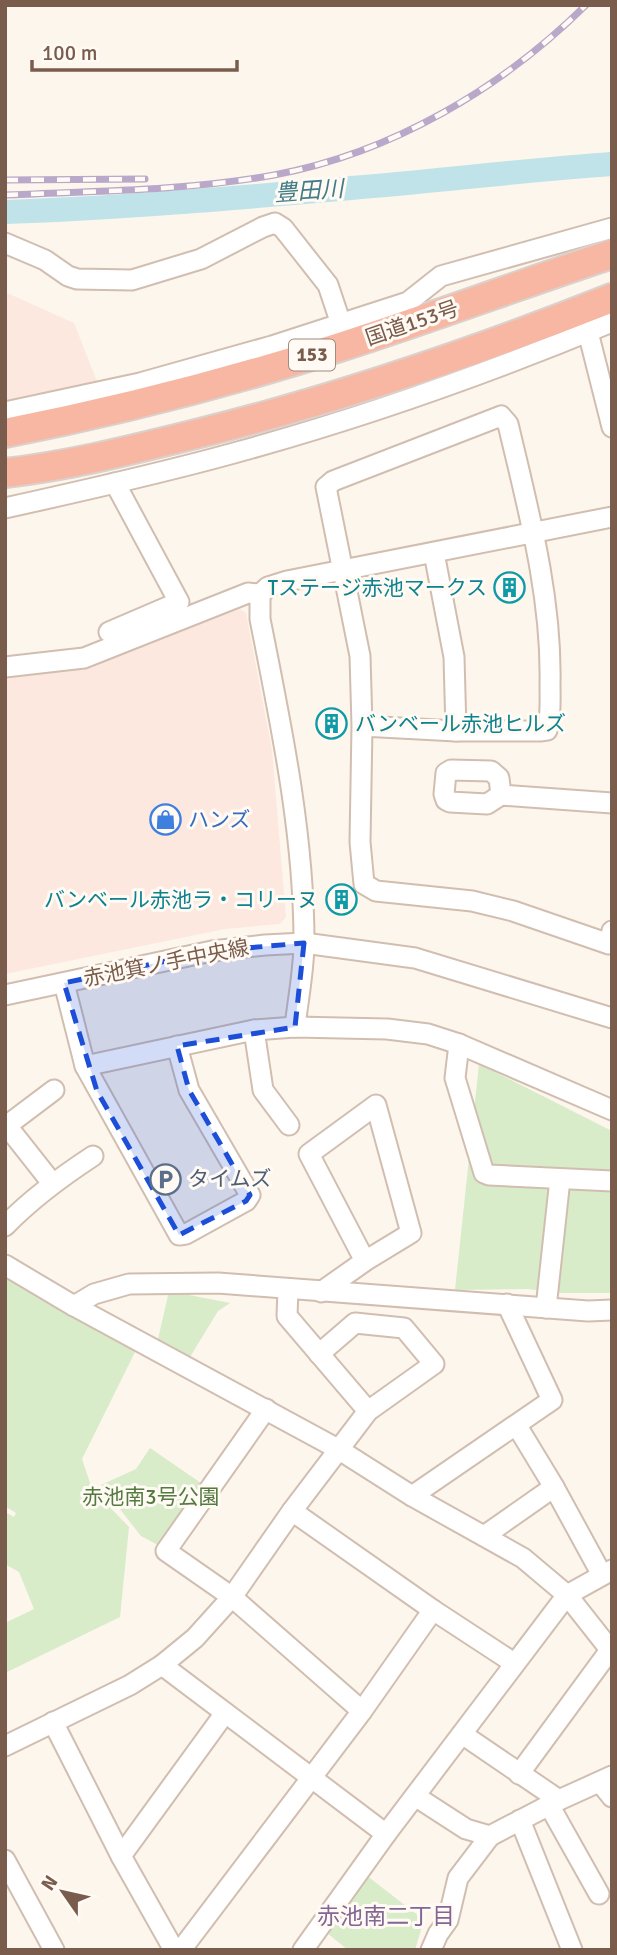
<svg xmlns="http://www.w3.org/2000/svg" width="617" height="1955" font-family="Signika,'Noto Sans JP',sans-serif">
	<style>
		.commercial { fill: #fde8e0 }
		.green { fill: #d8ecc9 }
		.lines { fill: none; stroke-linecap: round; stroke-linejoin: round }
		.river { stroke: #bfe3e8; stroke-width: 24 }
		.minor-casing { stroke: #d1beb0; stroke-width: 23 }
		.highway-casing { stroke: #dad1cd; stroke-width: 32 }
		.minor { stroke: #fff; stroke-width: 19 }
		.highway { stroke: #f7b7a3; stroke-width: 28 }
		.rail-casing { stroke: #b9a8c9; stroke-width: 7 }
		.rail { stroke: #fffaf3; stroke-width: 4.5; stroke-dasharray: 13; stroke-linecap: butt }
		.marked { fill: #1d4ed8; fill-opacity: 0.2; stroke: #1d4ed8; stroke-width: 5; stroke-dasharray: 14 9; stroke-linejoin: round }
		.labels { text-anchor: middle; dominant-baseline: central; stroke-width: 6; stroke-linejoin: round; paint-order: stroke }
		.shield { fill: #fffaf3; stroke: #a28b7f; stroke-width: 2 }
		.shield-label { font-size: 19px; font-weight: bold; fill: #7a5c4d }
		.street-label { font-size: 21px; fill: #7a5c4d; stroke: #fffaf3 }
		.culture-label { font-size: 21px; fill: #0d838f; stroke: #fffaf3; text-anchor: end }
		.shop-label { font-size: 21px; fill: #366cbe; stroke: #fffaf3; text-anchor: start }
		.service-label { font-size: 21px; fill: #4e5e75; stroke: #fffaf3; text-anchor: start }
		.park-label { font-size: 21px; fill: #537a41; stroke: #fffaf3 }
		.water-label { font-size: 23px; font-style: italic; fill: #437c86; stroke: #fffaf3 }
		.neighbourhood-label { font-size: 23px; fill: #846695; stroke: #fffaf3 }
	</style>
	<rect width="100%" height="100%" fill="#fdf6ec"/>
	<g class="commercial">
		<path d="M5 292 74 323 98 384 5 404Z"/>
		<path d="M240 609 246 613 272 750 286 917 280 924 225 929 5 974V677L86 668 187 627Z"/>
	</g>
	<g class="green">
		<path d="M479 1064 612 1131V1293H560L527 1289 455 1290Z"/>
		<path d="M9 1275 136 1350 82 1459 92 1489 129 1527 120 1617 5 1673V1623L34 1609 19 1572 5 1564V1512L14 1517 16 1513 5 1506V1283Z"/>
		<path d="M169 1291 230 1303 218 1311 190 1357 181 1356 158 1339Z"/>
		<path d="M150 1448 201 1483 158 1545 141 1536 101 1485 136 1469Z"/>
		<path d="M362 1872 424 1920 415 1950H348L321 1928Z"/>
	</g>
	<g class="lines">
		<path class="river" d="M5 212C121 208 236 198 351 188 438 181 525 170 612 164"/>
		<defs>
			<g id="minor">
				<path d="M5 243 45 260 68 276 77 279 132 280 201 259 263 227 275 223 283 228 328 285 341 324"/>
				<path d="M588 332 612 427"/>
				<path d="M5 412 140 383 272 346 408 302 441 276 612 228"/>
				<path d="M5 508C82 491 158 474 234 453 362 418 489 373 612 322"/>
				<path d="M434 553 454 657 456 731"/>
				<path d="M260 594V619C281 725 304 833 304 942 304 970 298 999 295 1027"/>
				<path d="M109 632 179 602 115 483"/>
				<path d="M5 667 84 658 248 593 260 594 268 587 287 581 612 517"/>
				<path d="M362 726 456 731H540L547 730 548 727C551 713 550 698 550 684 552 596 528 509 508 424L501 416 333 481 326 487 360 656 362 726 360 842 364 884 376 891 472 901 513 911 609 944 612 931"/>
				<path d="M501 795 499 778 491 771 451 770 446 773 444 794 446 800 450 802 487 804 501 795 612 803"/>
				<path d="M64 983 85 1066 254 1030 295 1027 387 1029 428 1034 459 1044 612 1110"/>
				<path d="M5 995 212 951 265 945 304 943 415 958 612 1018"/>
				<path d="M254 1030 263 1090 289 1125"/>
				<path d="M459 1044 455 1078 484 1173 489 1175 612 1181"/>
				<path d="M85 1066 179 1235 186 1234 246 1201 250 1195 189 1090 177 1046"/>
				<path d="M7 1126 52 1183"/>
				<path d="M5 1127 54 1090"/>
				<path d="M5 1226C32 1198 61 1177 93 1156"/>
				<path d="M5 1265 74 1306 338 1449 412 1496 523 1558 567 1595 612 1652"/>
				<path d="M288 1289 287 1316 368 1411"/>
				<path d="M321 1292 365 1261 411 1233 376 1105 309 1154 365 1261"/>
				<path d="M74 1306 94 1294 129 1284 218 1283 588 1311 612 1310"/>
				<path d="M546 1308 560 1179"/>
				<path d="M266 1409 166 1551 232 1597 362 1711"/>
				<path d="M517 1426 554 1487 602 1575"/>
				<path d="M412 1496 552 1400 507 1304"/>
				<path d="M292 1511 433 1610 514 1663"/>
				<path d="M484 1536 554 1487"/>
				<path d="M162 1665 386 1834"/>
				<path d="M53 1722 121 1856 174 1950"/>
				<path d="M462 1734 559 1800"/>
				<path d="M5 1746 130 1685 162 1665 195 1638 232 1597 292 1511 368 1411 434 1364 404 1328 355 1323 319 1354"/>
				<path d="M519 1774 610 1650"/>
				<path d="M600 1782 612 1797"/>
				<path d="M415 1796 466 1829 490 1836 559 1800 612 1776"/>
				<path d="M549 1805 599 1894"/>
				<path d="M520 1820 572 1950"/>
				<path d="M121 1856 225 1713"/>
				<path d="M5 1860 54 1950"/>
				<path d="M181 1950 362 1711 433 1610"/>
				<path d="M303 1950 386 1834 567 1595 612 1570"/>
				<path d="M431 1950 438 1934 448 1920 458 1878 490 1836"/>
			</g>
			<g id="highway">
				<path d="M5 433C118 411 230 382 340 347 431 318 521 284 612 254"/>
				<path d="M5 473C67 466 127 451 188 436 332 401 473 353 612 298"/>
			</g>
		</defs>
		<use href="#minor" class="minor-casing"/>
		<use href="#highway" class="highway-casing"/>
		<use href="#minor" class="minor"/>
		<use href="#highway" class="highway"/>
		<defs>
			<g id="rail">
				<path d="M5 180 145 179"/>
				<path d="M5 195C95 191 186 191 274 175 392 153 502 88 586 5"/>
			</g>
		</defs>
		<use href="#rail" class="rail-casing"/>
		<use href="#rail" class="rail"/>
	</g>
	<path class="marked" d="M304 943 295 1027 177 1046 189 1090 250 1195 246 1201 179 1235 97 1091 64 983 212 951Z"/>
	<defs>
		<symbol id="building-ring" viewBox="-11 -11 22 22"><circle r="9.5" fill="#fffaf3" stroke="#0f9aa8" stroke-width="1.5"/><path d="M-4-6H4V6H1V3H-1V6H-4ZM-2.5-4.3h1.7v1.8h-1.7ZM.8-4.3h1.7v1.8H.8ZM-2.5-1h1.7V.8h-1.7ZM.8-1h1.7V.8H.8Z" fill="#0f9aa8"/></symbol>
		<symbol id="shop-ring" viewBox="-11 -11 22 22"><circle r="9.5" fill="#fffaf3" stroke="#3f7fe0" stroke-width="1.5"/><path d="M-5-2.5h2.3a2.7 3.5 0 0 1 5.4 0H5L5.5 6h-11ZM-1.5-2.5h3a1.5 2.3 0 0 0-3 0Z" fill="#3f7fe0"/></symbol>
		<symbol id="parking-ring" viewBox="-11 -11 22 22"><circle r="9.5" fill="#fffaf3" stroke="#5c6f8a" stroke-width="1.5"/><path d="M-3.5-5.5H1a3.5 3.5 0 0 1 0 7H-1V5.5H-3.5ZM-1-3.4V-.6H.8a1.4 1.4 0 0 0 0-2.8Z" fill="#5c6f8a"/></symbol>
	</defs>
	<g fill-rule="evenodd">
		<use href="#building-ring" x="492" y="570" width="35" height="35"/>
		<use href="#building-ring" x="314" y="706" width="35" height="35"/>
		<use href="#shop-ring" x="148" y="802" width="35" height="35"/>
		<use href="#building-ring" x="324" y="882" width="35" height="35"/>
		<use href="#parking-ring" x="148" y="1162" width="35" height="35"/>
	</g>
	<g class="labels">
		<rect class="shield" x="289" y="339.5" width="46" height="31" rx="5"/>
		<g class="shield-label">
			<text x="312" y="355">153</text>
		</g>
		<g class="street-label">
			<text transform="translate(412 323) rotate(-19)">国道153号</text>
			<text transform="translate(166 963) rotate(-11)">赤池箕ノ手中央線</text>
		</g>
		<g class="culture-label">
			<text x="487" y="588">Tステージ赤池マークス</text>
			<text x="355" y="724" text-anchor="start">バンベール赤池ヒルズ</text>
			<text x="318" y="900">バンベール赤池ラ・コリーヌ</text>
		</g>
		<g class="shop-label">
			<text x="188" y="820">ハンズ</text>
		</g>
		<g class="service-label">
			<text x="188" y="1179">タイムズ</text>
		</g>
		<g class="park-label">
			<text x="151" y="1497">赤池南3号公園</text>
		</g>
		<g class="water-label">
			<text transform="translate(309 191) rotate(-4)">豊田川</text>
		</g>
		<g class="neighbourhood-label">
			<text x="386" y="1916">赤池南二丁目</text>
		</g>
	</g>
	<rect width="617" height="1955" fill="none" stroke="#7a5c4d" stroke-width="14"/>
	<g transform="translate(63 1892) rotate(304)" stroke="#fffaf3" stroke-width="5" paint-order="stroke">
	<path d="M0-5L12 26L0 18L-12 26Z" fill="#7a5c4d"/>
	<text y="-10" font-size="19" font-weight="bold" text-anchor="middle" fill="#7a5c4d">N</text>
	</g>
	<path d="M32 60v10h205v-10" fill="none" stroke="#7a5c4d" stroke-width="3.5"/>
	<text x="42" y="60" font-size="21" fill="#7a5c4d" stroke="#fffaf3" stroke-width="5" paint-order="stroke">100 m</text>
</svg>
